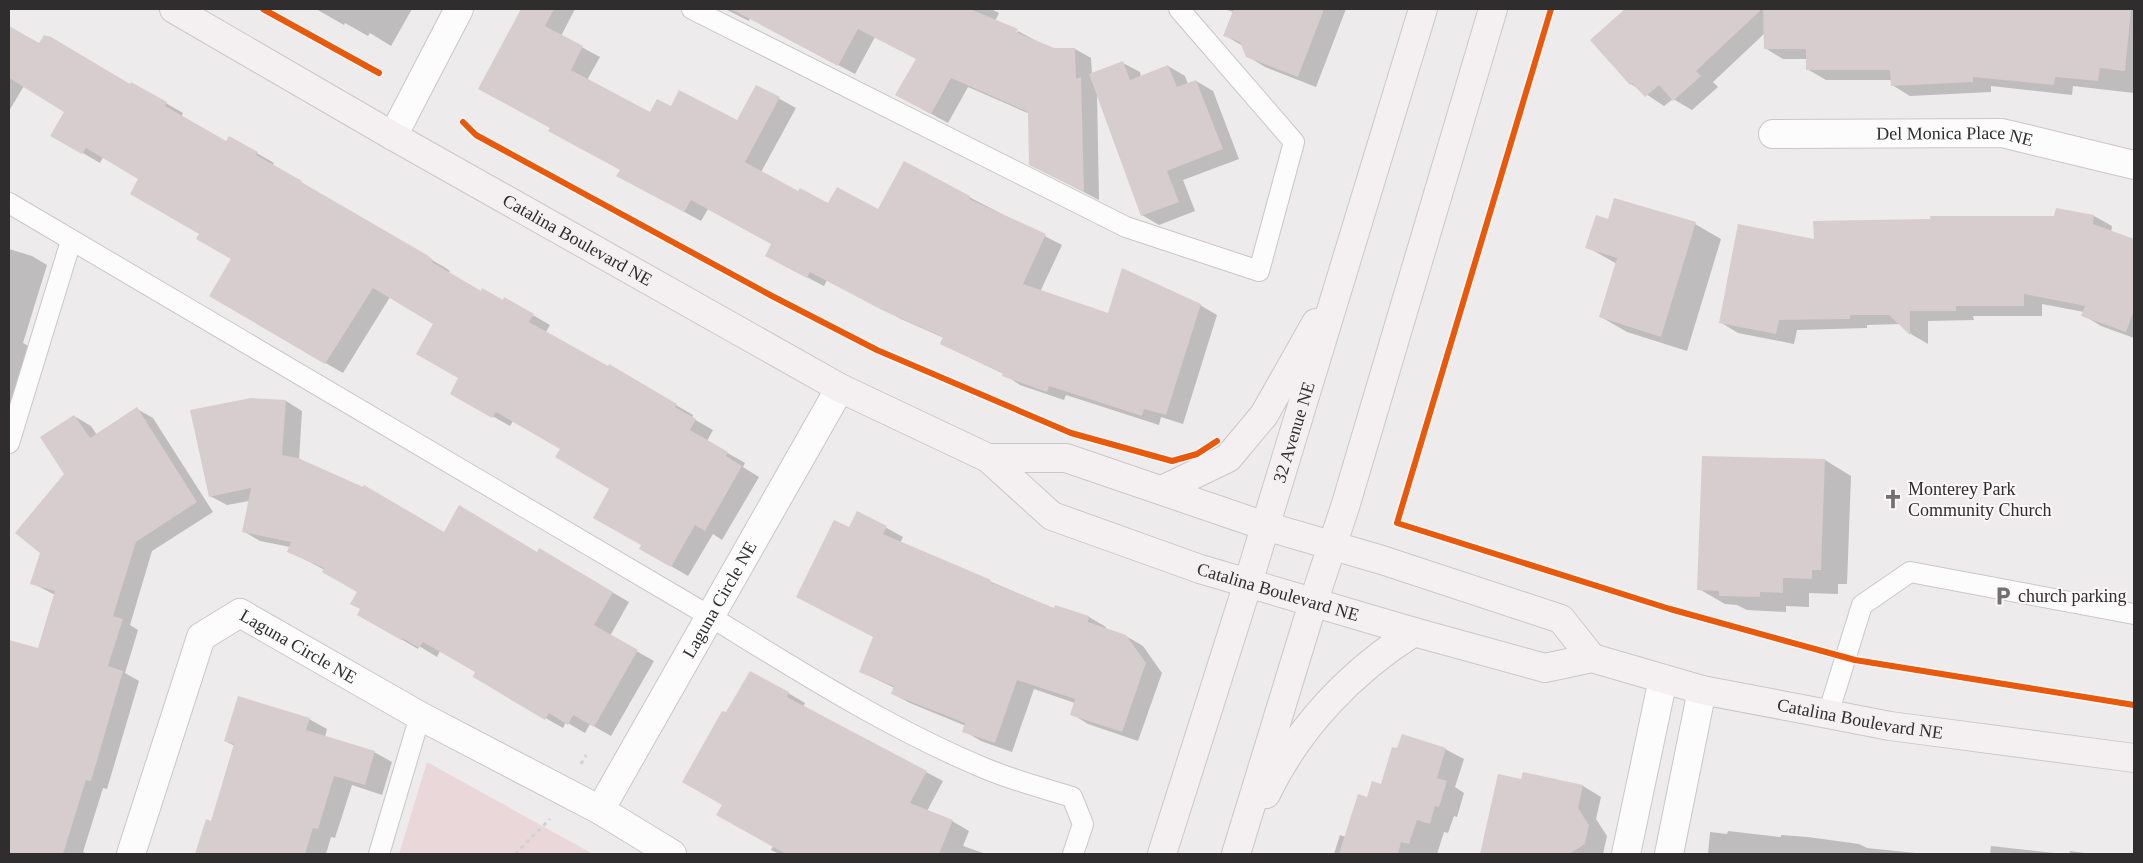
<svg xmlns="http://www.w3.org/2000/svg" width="2143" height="863" font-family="Georgia,serif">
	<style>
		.green { fill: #ead7da }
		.shadow { fill: #0003 }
		.building { fill: #d7ccce }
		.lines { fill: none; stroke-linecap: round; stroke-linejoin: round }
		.lane-casing { stroke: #c9c7c7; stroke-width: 22 }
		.street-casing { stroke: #c9c7c7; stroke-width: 30 }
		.secondary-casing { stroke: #c9c7c7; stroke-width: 30 }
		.path { stroke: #d3d2d2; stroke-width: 3; stroke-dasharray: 4 4; stroke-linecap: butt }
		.lane { stroke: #fcfcfc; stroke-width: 20 }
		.street { stroke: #fcfcfc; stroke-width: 28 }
		.secondary { stroke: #f4f0f1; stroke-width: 28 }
		.cycleway-casing { stroke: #fcf7f8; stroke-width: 9 }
		.cycleway { stroke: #e8590c; stroke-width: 6 }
		.labels { text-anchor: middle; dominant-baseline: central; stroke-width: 4; stroke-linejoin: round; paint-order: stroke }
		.street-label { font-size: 18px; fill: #2f2d2d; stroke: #fcf7f8 }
		.poi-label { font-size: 18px; fill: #2f2d2d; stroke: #fcf7f8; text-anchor: start }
	</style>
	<rect width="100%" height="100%" fill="#eeebec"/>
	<path class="green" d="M427 762 593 854H399Z"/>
	<g class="shadow">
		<path d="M316 9H412L391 46 370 33 368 36 345 23 344 25Z"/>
		<path d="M522 9H575L561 36 600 57 587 80 650 114 671 108 738 122 756 86 796 108 761 172 799 192 829 205 879 210 969 197 1062 245 1040 292 1108 314 1200 305 1217 315 1183 424 1161 417 1159 425 1066 395 1064 400 1020 385 1004 374 941 344 944 338 901 319 827 280 824 286 783 265 773 244 708 209 701 221 635 185 621 170 552 128 480 88Z"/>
		<path d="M725 9H991L999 13 995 21 1014 38 1018 31 1053 50 1075 49 1091 58 1092 74 1123 63 1140 72 1141 77 1168 66 1185 76 1188 84 1196 81 1213 91 1239 159 1183 180 1195 211 1159 225 1142 215 1097 93 1099 200 1030 164V114L968 87 948 123 913 104 917 59 875 37 855 74 750 18 749 21Z"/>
		<path d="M1224 9H1346L1316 87 1265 67 1247 56 1243 46 1224 35 1233 12Z"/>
		<path d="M1631 9H1735L1744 18V9H2134V93L2073 86 2072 95 1991 86V92L1910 96 1892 85V80H1826L1807 69V59H1783L1765 48V33L1713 82 1718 87 1692 110 1673 99 1664 106 1631 84 1593 43Z"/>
		<path d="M9 27 40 45 130 85 131 83 183 113 181 117 226 143 229 137 274 163 272 166 318 192 317 193 444 267 450 271 448 273 482 292 503 301 505 299 550 325 546 332 608 368 609 366 693 415 692 418 713 430 707 441 745 463 743 467 759 477 722 540 713 534 688 576 640 548 642 545 611 489 562 448 513 421 510 426 451 393 460 378 435 323 390 297 343 373 210 296 233 258 140 178 103 157 100 163 52 135 66 112 24 86 9 111Z"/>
		<path d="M2094 216 2112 226 2111 232 2134 241V338L2101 326 2083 315 2084 312 2042 304V316H1973L1974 320 1928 321V344L1911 334 1901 324 1867 325V328L1797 330 1794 344 1738 333 1720 322 1815 240Z"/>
		<path d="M1608 220 1695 224 1721 239 1687 351 1627 332 1601 317 1617 264 1587 247Z"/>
		<path d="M9 249 32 256 47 265 23 343 32 348 9 417Z"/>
		<path d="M286 401 302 411 299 460 444 534 538 553 540 550 629 602 610 636 654 661 611 736 590 724 585 733 566 722 563 728 474 677 477 672 440 651 437 657 419 646 418 649 358 614 361 609 359 591 325 570 288 551 290 547 260 541 243 531 249 501 227 505 210 496Z"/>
		<path d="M137 409 153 418 213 512 152 551 130 625 138 630 125 673 139 681 107 789 103 788 83 852 88 854H9V641L39 650 55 595 32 583 66 474 74 416 91 426 97 435Z"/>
		<path d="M1703 457 1825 460 1851 476 1847 584H1838V594L1809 593V607L1786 606V612L1747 610 1737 605 1725 604 1699 589Z"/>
		<path d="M858 512 903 537 900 543 1055 609 1056 606 1089 617 1106 627 1105 629 1126 636 1143 646 1162 673 1138 741 1088 724 1072 714 1075 703 1034 689 1012 752 981 741 964 731 966 726 910 703 893 694 895 688 861 672 874 637 849 529Z"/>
		<path d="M788 693 805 703 803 707 943 781 927 811 952 821 969 831 963 846 986 854H779L771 850 773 846 724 804 726 714Z"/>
		<path d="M309 719 327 729 325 737 374 752 392 762 382 795 352 785 335 838 331 837 326 854H196L207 821 212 822 235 746 225 741Z"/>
		<path d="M1445 749 1464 759 1455 787 1464 793 1457 817 1454 816 1448 833 1444 832 1437 854H1334L1340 835 1346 837 1368 799 1382 785Z"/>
		<path d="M1524 773 1583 786 1601 797 1596 819 1607 836 1603 854H1482L1499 775 1522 780Z"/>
		<path d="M1728 831 1781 837V835L1808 837 1859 844 1867 848 1925 854H1708L1710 832 1727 834Z"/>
		<path d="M1991 846 2063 854H1990Z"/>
		<path d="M2070 851 2092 854H2069Z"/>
	</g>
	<g class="building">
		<path d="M521 9H554L545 26 583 46 571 70 650 112 657 99 671 106 679 90 737 120 756 85 780 97 745 162 798 191 800 188 828 203 837 187 878 209 904 161 970 196 969 199 1046 234 1023 284 1108 313 1122 268 1201 304 1166 415 1144 409 1142 416 1049 386 1047 392 1002 376 1003 373 940 344 943 337 882 310 810 272 807 278 765 256 771 244 691 200 684 212 616 176 620 170 548 131 550 128 478 89Z"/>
		<path d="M731 9H970L1018 29 1016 32 1054 48H1075L1076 79 1081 77 1084 192 1029 165 1028 112 951 78 931 114 895 95 916 59 858 29 838 66Z"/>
		<path d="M1234 9H1324L1298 77 1246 57 1240 42 1223 36Z"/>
		<path d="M1625 9H1762L1696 71 1701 76 1673 101 1659 85 1645 97 1632 83 1630 85 1590 40Z"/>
		<path d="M1763 9H2131L2125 71 2100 68 2098 81 2055 77 2054 85 1973 77V82L1891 86 1890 70H1806V49H1764Z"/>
		<path d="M9 26 39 43 44 35 51 37 130 84 131 82 167 102 165 106 226 141 229 136 258 152 256 155 302 181 301 182 427 255 433 260 432 262 481 291 482 288 503 300 504 297 534 314 529 322 608 366 609 364 677 404 675 407 696 419 690 430 728 452 726 456 742 466 705 531 695 525 671 567 639 549 641 545 593 518 609 489 555 457 560 449 496 412 492 418 450 394 458 378 416 354 433 324 373 288 325 364 209 296 231 259 196 239 199 234 130 194 138 179 86 148 82 154 50 136 64 112 9 78Z"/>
		<path d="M1123 61 1130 80 1168 65 1177 87 1196 80 1223 149 1167 171 1179 202 1141 216 1089 74Z"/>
		<path d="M1614 198 1696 222 1661 337 1599 317 1617 258 1585 248 1596 215 1608 219Z"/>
		<path d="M2056 208 2094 215 2093 224 2134 239V310L2126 332 2081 316 2085 306 2024 294V306H1956V311H1910V335L1889 315H1850V319L1779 320 1776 334 1719 323 1738 224 1814 239 1813 221 1930 219V216H2054Z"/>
		<path d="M251 398 286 400 282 455 298 458 363 487 364 485 444 532 459 505 537 552 539 548 613 592 594 625 638 650 594 727 573 715 568 725 549 713 545 720 473 677 475 672 423 642 419 648 402 638 401 640 357 615 360 609 350 604 357 592 322 572 324 568 287 552 291 542 242 532 251 488 209 497 190 410Z"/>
		<path d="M137 407 197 502 136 542 113 616 123 619 108 666 123 671 91 781 86 780 63 854H9V640L38 648 55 591 30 584 40 553 15 533 64 474 40 437 74 415 90 438Z"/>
		<path d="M1702 456 1825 459 1821 570H1812V579L1783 578V593L1760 592V597L1719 596V591L1697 590Z"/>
		<path d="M857 511 887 526 883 534 991 580 990 582 1054 608 1055 605 1089 616 1088 622 1126 635 1146 663 1122 732 1070 715 1075 699 1017 680 995 743 962 732 965 723 891 694 894 686 859 672 873 637 796 597 834 520 849 527Z"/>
		<path d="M750 671 789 692 787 697 927 771 910 803 953 820 939 854H786L716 815 722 805 682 782 722 711 726 712Z"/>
		<path d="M238 696 310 718 306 730 375 751 365 785 334 776 318 829 313 828 305 854H195L206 819 211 821 234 744 224 741Z"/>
		<path d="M1402 734 1446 748 1437 778 1447 781 1439 807 1435 806 1430 824 1417 820 1409 844 1401 842 1398 854H1339L1358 794 1367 797 1372 781 1381 784 1392 747 1397 748Z"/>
		<path d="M1523 772 1583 785 1578 808 1589 825 1585 844 1569 854H1480L1498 774 1521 779Z"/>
	</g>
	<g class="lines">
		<defs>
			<g id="lane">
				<path d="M692 9 1126 227 1259 271 1294 142 1179 9"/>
				<path d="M9 203 711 617C799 671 888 728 984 768 1012 780 1043 788 1072 797L1083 824 1073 854"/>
				<path d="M9 443 71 241"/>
				<path d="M1828 714 1862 605 1910 572 2134 614"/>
				<path d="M379 854 420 716"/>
			</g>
			<g id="street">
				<path id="s1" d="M1773 134 2002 133 2134 165"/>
				<path d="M393 136 459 9"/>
				<path id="s2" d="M600 810 840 388"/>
				<path id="s3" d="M131 854 201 637 240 613 420 716 600 810 672 854"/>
				<path d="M1626 854 1663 679"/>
				<path d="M1669 854 1702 690"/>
			</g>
			<g id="secondary">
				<path id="s4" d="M174 9 393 136 840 388 988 458 1052 516 1200 569 1414 632 1545 668 1592 658 1702 690 1828 714 1890 726 2134 758"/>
				<path d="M988 458H1066L1265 526 1382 560 1561 619 1592 658"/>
				<path d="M1162 490 1228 458 1264 415 1316 323"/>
				<path d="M1266 794C1298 727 1352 671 1414 632"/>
				<path id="s5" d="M1162 854 1248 583 1423 9"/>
				<path d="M1236 854 1313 603 1345 507 1493 9"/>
			</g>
		</defs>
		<use href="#lane" class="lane-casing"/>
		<use href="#street" class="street-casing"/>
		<use href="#secondary" class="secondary-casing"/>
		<g class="path">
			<path d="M581 764 586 755"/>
			<path d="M515 854 550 819"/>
		</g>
		<use href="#lane" class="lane"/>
		<use href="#street" class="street"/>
		<use href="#secondary" class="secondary"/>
		<defs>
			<g id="cycleway">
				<path d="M263 9 379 73"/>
				<path d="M1551 9 1397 523 1670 609 1855 660 2134 705"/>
				<path d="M463 122 476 135 772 296 877 350 1071 433 1172 461 1197 454 1217 441"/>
			</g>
		</defs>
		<use href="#cycleway" class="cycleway-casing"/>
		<use href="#cycleway" class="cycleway"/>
	</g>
	<defs>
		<symbol id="church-bare" viewBox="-9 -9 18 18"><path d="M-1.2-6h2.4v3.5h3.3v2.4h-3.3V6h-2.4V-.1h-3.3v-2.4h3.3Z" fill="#727070" stroke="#fcf7f8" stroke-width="2.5" paint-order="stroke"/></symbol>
		<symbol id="parking-bare" viewBox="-9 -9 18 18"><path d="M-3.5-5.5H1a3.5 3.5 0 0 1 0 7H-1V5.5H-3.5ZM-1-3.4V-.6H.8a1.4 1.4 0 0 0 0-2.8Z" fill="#727070" stroke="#fcf7f8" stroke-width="2.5" paint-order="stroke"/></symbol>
	</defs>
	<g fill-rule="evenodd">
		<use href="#church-bare" x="1879" y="485" width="28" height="28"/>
		<use href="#parking-bare" x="1989" y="582" width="28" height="28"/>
	</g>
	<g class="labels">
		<g class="street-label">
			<text stroke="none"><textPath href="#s1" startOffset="182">Del Monica Place NE</textPath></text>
			<text stroke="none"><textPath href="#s4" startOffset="465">Catalina Boulevard NE</textPath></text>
			<text stroke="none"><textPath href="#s5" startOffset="442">32 Avenue NE</textPath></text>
			<text stroke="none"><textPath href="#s4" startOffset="1255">Catalina Boulevard NE</textPath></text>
			<text stroke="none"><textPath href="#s2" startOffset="242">Laguna Circle NE</textPath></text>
			<text stroke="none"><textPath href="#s3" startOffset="341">Laguna Circle NE</textPath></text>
			<text stroke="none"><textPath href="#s4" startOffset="1856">Catalina Boulevard NE</textPath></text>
		</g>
		<g class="poi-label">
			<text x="1908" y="489">Monterey Park<tspan x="1908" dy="21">Community Church</tspan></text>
			<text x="2018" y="596">church parking</text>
		</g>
	</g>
	<rect width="2143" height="863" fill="none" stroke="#2f2d2d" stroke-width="20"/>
</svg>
